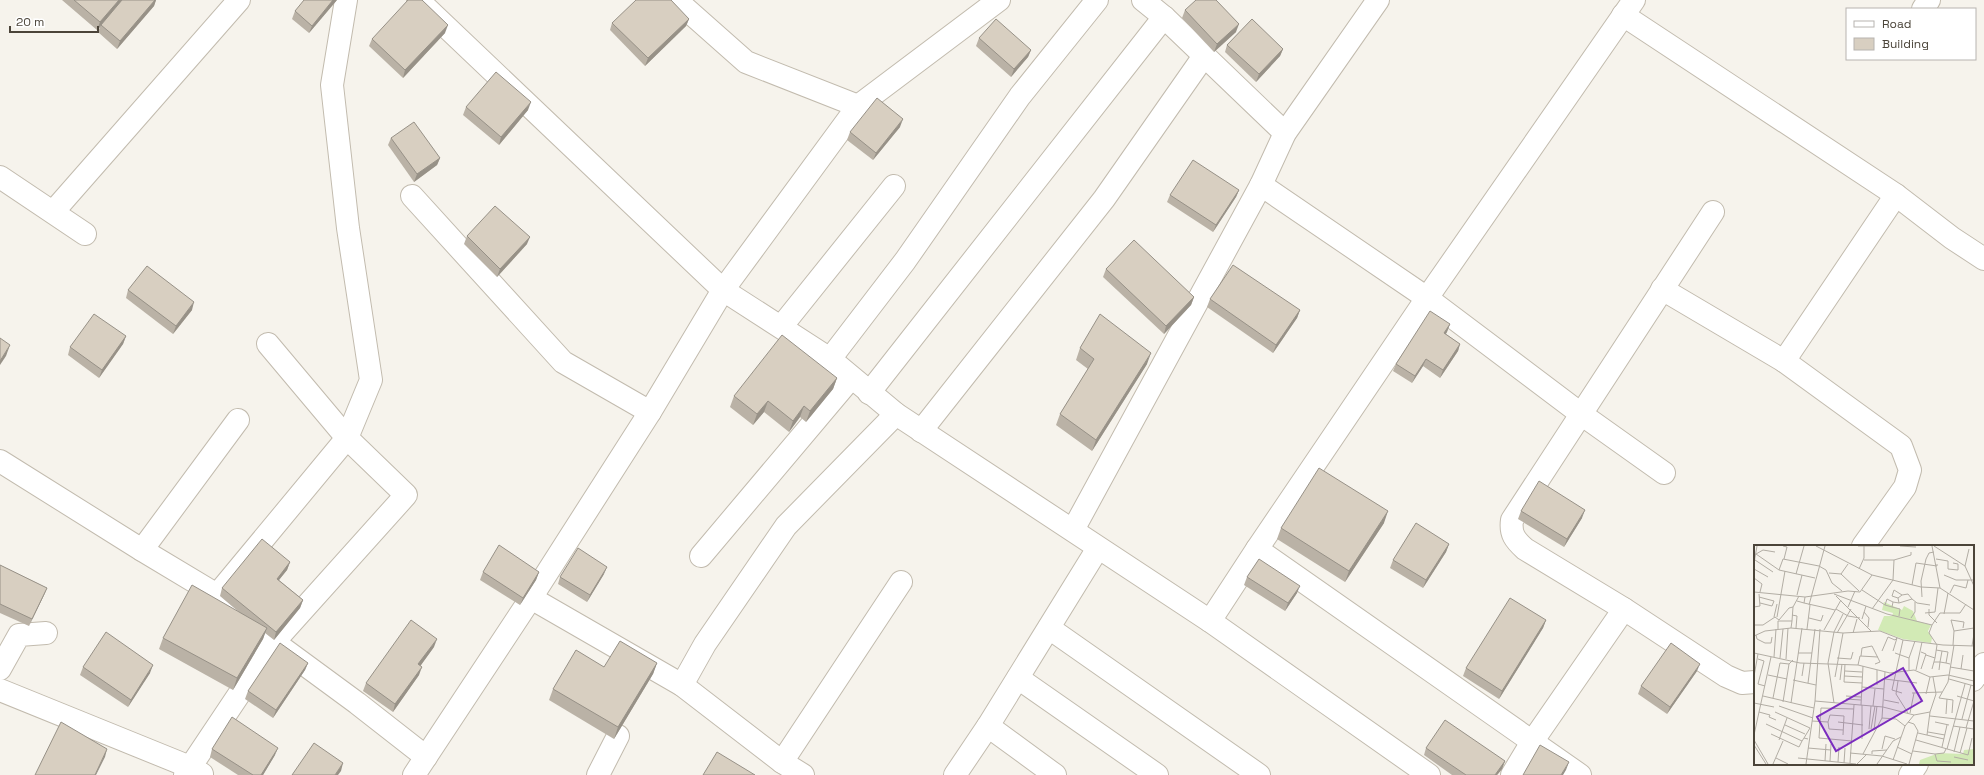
<svg xmlns="http://www.w3.org/2000/svg" width="1984" height="775" font-family="'Space Grotesk',sans-serif">
	<style>
		.lines { fill: none; stroke-linecap: round; stroke-linejoin: round }
		.minor-casing { stroke: #c2bbae; stroke-width: 24 }
		.minor { stroke: #fff; stroke-width: 22 }
		.wall { fill: #bab2a6 }
		.shaded-wall { fill: #979187 }
		.building { fill: #d8cfc1; stroke: #979187 }
		.inset-road { fill: none; stroke: #b2ada4; stroke-width: 1 }
		.view { fill: #7b2cbf; fill-opacity: 0.15; stroke: #7b2cbf; stroke-width: 2 }
		.inset-edge { fill: none; stroke: #4b4439; stroke-width: 2 }
	</style>
	<rect width="100%" height="100%" fill="#f6f3ec"/>
	<g class="lines">
		<defs>
			<g id="minor">
				<path d="M418 0 723 290 830 359 896 414 1210 621 1429 775"/>
				<path d="M676 0 746 62 858 106"/>
				<path d="M1143 0 1164 17 1285 133"/>
				<path d="M1923 9 1929 0"/>
				<path d="M1623 15 1896 195 1952 238 1984 259"/>
				<path d="M0 177 85 234"/>
				<path d="M1261 185 1427 298 1581 414 1664 473"/>
				<path d="M412 196 563 362 650 412"/>
				<path d="M53 212 239 0"/>
				<path d="M1713 212 1512 520C1510 534 1515 540 1525 549L1624 609 1726 676 1742 683 1755 682"/>
				<path d="M1662 289 1784 361 1901 446 1910 470 1905 487 1863 546"/>
				<path d="M781 327 894 186"/>
				<path d="M830 359 905 261 1020 96 1097 0"/>
				<path d="M1784 361 1896 195"/>
				<path d="M869 393 1164 17"/>
				<path d="M921 431 1104 199 1204 56"/>
				<path d="M0 461 142 550 217 595 274 642 357 703 426 757"/>
				<path d="M1073 530 1261 185 1285 133 1378 0"/>
				<path d="M1257 549 1580 775"/>
				<path d="M142 550 238 420"/>
				<path d="M701 556 851 378"/>
				<path d="M217 595 347 438 371 380 348 228 332 85 346 0"/>
				<path d="M531 598 682 685 782 762 803 775"/>
				<path d="M1210 621 1257 549 1427 298 1634 0"/>
				<path d="M1049 628 1259 775"/>
				<path d="M0 669 19 635 46 633"/>
				<path d="M1018 678 1157 775"/>
				<path d="M1973 680 1984 664"/>
				<path d="M682 685 705 644 786 526 896 414"/>
				<path d="M0 690 190 767 202 774"/>
				<path d="M988 726 1055 775"/>
				<path d="M782 762 901 582"/>
				<path d="M185 775 274 642 406 495 347 438 268 344"/>
				<path d="M414 775 531 598 650 412 723 290 858 106 999 0"/>
				<path d="M598 775 618 736"/>
				<path d="M955 775 988 726 1098 548"/>
				<path d="M1512 775 1532 742 1624 609"/>
				<path d="M1910 775 1917 764"/>
			</g>
		</defs>
		<use href="#minor" class="minor-casing"/>
		<use href="#minor" class="minor"/>
	</g>
	<g class="wall">
		<path d="M62 0H156L154 6 117 49 98 32 100 27 97 30Z"/>
		<path d="M337 0 309 33 292 19 295 11Z"/>
		<path d="M1185 10 1236 32 1214 52 1182 18Z"/>
		<path d="M689 19 686 26 645 66 610 30 612 23Z"/>
		<path d="M445 33 403 78 369 46 372 39Z"/>
		<path d="M979 38 1031 50 1028 57 1011 77 976 46Z"/>
		<path d="M1227 45 1283 49 1280 56 1256 82 1225 52Z"/>
		<path d="M466 107 528 110 499 145 463 115Z"/>
		<path d="M900 127 873 160 847 140 850 132Z"/>
		<path d="M391 138 440 158 437 165 414 182 388 145Z"/>
		<path d="M1239 190 1236 197 1213 232 1167 202 1170 195Z"/>
		<path d="M467 236 527 244 497 277 464 244Z"/>
		<path d="M1106 269 1194 297 1191 305 1164 334 1103 277Z"/>
		<path d="M128 290 192 310 173 334 126 298Z"/>
		<path d="M1210 299 1300 310 1297 318 1273 353 1207 307Z"/>
		<path d="M1450 324 1446 334 1460 344 1458 351 1440 378 1423 366 1412 383 1393 371 1396 364Z"/>
		<path d="M126 336 123 344 99 378 68 355 70 347Z"/>
		<path d="M1080 348 1147 364 1092 451 1056 425 1060 414 1088 369 1076 360Z"/>
		<path d="M837 378 833 389 806 422 800 417 789 432 764 412 753 425 730 407 734 396Z"/>
		<path d="M1521 511 1582 518 1564 547 1518 519Z"/>
		<path d="M1384 523 1345 582 1277 539 1281 528Z"/>
		<path d="M1449 544 1446 552 1423 588 1390 568 1393 560Z"/>
		<path d="M290 562 287 570 279 580 303 600 300 608 274 640 265 633 263 639 233 690 159 649 163 638 240 613 220 596 222 588Z"/>
		<path d="M0 565 47 588 44 595 29 626 0 613Z"/>
		<path d="M483 572H539L536 580 520 605 480 580Z"/>
		<path d="M604 574 587 602 558 584 560 577Z"/>
		<path d="M1247 577 1297 593 1285 611 1244 585Z"/>
		<path d="M1546 620 1543 628 1499 699 1463 676 1466 668Z"/>
		<path d="M434 647 420 666 419 675 393 712 363 691 366 683Z"/>
		<path d="M308 663 305 670 273 718 245 699 248 691Z"/>
		<path d="M657 663 653 674 614 739 549 700 553 689 604 667Z"/>
		<path d="M83 667 150 673 128 707 80 675Z"/>
		<path d="M1697 671 1667 714 1638 694 1641 686Z"/>
		<path d="M1426 748 1505 761 1502 769 1497 775H1452L1424 755Z"/>
		<path d="M212 749 275 755 263 775H238L210 757Z"/>
	</g>
	<g class="shaded-wall">
		<path d="M119 0H123L101 25 100 27 97 30 100 22Z"/>
		<path d="M155 0H156L154 6 117 49 120 41Z"/>
		<path d="M333 0H337L309 33 312 26Z"/>
		<path d="M689 19 686 26 645 66 648 58Z"/>
		<path d="M1239 24 1236 32 1214 52 1217 44Z"/>
		<path d="M448 25 445 33 403 78 405 70Z"/>
		<path d="M1283 49 1280 56 1256 82 1259 74Z"/>
		<path d="M1031 50 1028 57 1011 77 1014 69Z"/>
		<path d="M531 102 528 110 499 145 501 137Z"/>
		<path d="M903 119 900 127 873 160 876 153Z"/>
		<path d="M440 158 437 165 414 182 417 174Z"/>
		<path d="M1239 190 1236 197 1213 232 1216 225Z"/>
		<path d="M530 237 527 244 497 277 500 269Z"/>
		<path d="M1194 297 1191 305 1164 334 1166 326Z"/>
		<path d="M194 302 192 310 173 334 176 326Z"/>
		<path d="M1300 310 1297 318 1273 353 1276 345Z"/>
		<path d="M1450 324 1447 332 1441 341 1444 333Z"/>
		<path d="M126 336 123 344 99 378 102 370Z"/>
		<path d="M1460 344 1458 351 1440 378 1443 370Z"/>
		<path d="M10 345 6 356 0 365V361Z"/>
		<path d="M1151 353 1147 364 1092 451 1096 440Z"/>
		<path d="M1426 359 1423 366 1412 383 1415 376Z"/>
		<path d="M837 378 833 389 806 422 810 411Z"/>
		<path d="M768 401 764 412 753 425 757 414Z"/>
		<path d="M804 406 800 417 789 432 793 421Z"/>
		<path d="M1585 510 1582 518 1564 547 1567 539Z"/>
		<path d="M1388 511 1384 523 1345 582 1349 571Z"/>
		<path d="M1449 544 1446 552 1423 588 1426 580Z"/>
		<path d="M290 562 287 570 274 586 277 579Z"/>
		<path d="M607 567 604 574 587 602 590 595Z"/>
		<path d="M539 572 536 580 520 605 523 598Z"/>
		<path d="M1300 586 1297 593 1285 611 1288 603Z"/>
		<path d="M47 588 44 595 29 626 32 619Z"/>
		<path d="M303 600 300 608 274 640 276 632Z"/>
		<path d="M1546 620 1543 628 1499 699 1502 691Z"/>
		<path d="M267 628 263 639 233 690 237 678Z"/>
		<path d="M437 639 434 647 416 672 418 664Z"/>
		<path d="M308 663 305 670 273 718 276 710Z"/>
		<path d="M657 663 653 674 614 739 618 727Z"/>
		<path d="M1700 664 1697 671 1667 714 1670 707Z"/>
		<path d="M153 665 150 673 128 707 131 700Z"/>
		<path d="M422 667 419 675 393 712 395 704Z"/>
		<path d="M278 748 275 755 263 775H261Z"/>
		<path d="M107 749 105 757 96 775H95Z"/>
		<path d="M1505 761 1502 769 1497 775H1495Z"/>
		<path d="M1569 762 1566 770 1563 775H1561Z"/>
		<path d="M343 763 341 771 338 775H335Z"/>
	</g>
	<g class="building">
		<path d="M74 0H119L100 22Z"/>
		<path d="M122 0H155L120 41 101 25Z"/>
		<path d="M304 0H333L312 26 295 11Z"/>
		<path d="M408 0H422L448 25 405 70 372 39Z"/>
		<path d="M636 0H671L689 19 648 58 612 23Z"/>
		<path d="M1196 0H1216L1239 24 1217 44 1185 10Z"/>
		<path d="M996 19 1031 50 1014 69 979 38Z"/>
		<path d="M1252 19 1283 49 1259 74 1227 45Z"/>
		<path d="M496 72 531 102 501 137 466 107Z"/>
		<path d="M877 98 903 119 876 153 850 132Z"/>
		<path d="M414 122 440 158 417 174 391 138Z"/>
		<path d="M1193 160 1239 190 1216 225 1170 195Z"/>
		<path d="M495 206 530 237 500 269 467 236Z"/>
		<path d="M1134 240 1194 297 1166 326 1106 269Z"/>
		<path d="M1233 265 1300 310 1276 345 1210 299Z"/>
		<path d="M147 266 194 302 176 326 128 290Z"/>
		<path d="M1430 311 1450 324 1444 333 1460 344 1443 370 1426 359 1415 376 1396 364Z"/>
		<path d="M94 314 126 336 102 370 70 347Z"/>
		<path d="M1100 314 1151 353 1096 440 1060 414 1094 359 1080 348Z"/>
		<path d="M782 335 837 378 810 411 804 406 793 421 768 401 757 414 734 396Z"/>
		<path d="M0 338 10 345 0 361Z"/>
		<path d="M1319 468 1388 511 1349 571 1281 528Z"/>
		<path d="M1539 481 1585 510 1567 539 1521 511Z"/>
		<path d="M1416 523 1449 544 1426 580 1393 560Z"/>
		<path d="M262 539 290 562 277 579 303 600 276 632 222 588Z"/>
		<path d="M499 545 539 572 523 598 483 572Z"/>
		<path d="M578 548 607 567 590 595 560 577Z"/>
		<path d="M1259 559 1300 586 1288 603 1247 577Z"/>
		<path d="M0 565 47 588 32 619 0 604Z"/>
		<path d="M192 585 267 628 237 678 163 638Z"/>
		<path d="M1510 598 1546 620 1502 691 1466 668Z"/>
		<path d="M411 620 437 639 418 664 422 667 395 704 366 683Z"/>
		<path d="M106 632 153 665 131 700 83 667Z"/>
		<path d="M620 641 657 663 618 727 553 689 576 650 604 667Z"/>
		<path d="M280 643 308 663 276 710 248 691Z"/>
		<path d="M1671 643 1700 664 1670 707 1641 686Z"/>
		<path d="M232 717 278 748 261 775H253L212 749Z"/>
		<path d="M1445 720 1505 761 1495 775H1466L1426 748Z"/>
		<path d="M61 722 107 749 95 775H35Z"/>
		<path d="M314 743 343 763 335 775H292Z"/>
		<path d="M1540 745 1569 762 1561 775H1523Z"/>
		<path d="M717 752 755 775H703Z"/>
	</g>
	<g transform="translate(1754 545)">
		<rect width="220" height="220" fill="#f6f3ec"/>
		<path d="M130 57 148 65 150 61 159 66 163 76 177 80 174 86 178 93 177 98 149 94 124 85 130 71H138L139 68 128 65ZM220 204V219H165L166 215 185 208 209 209 210 205Z" fill="#d2eab5"/>
		<path class="inset-road" d="M29 1 33 2 30 14M62 1 118 30 167 42 186 43 220 65M104 1H129M146 1 162 2M178 1 186 43M180 1 211 21 220 41M21 7 9 5 2 9 25 25 61 33M182 14 194 16V24L204 25V19L199 18M1 15 19 27M110 15H140L157 10V7M0 18 3 1M94 19 87 29 105 46M211 21 215 4M0 24 14 32M105 24 110 13V1M25 25 29 14 65 21 72 25 78 38 88 46M75 28 87 29M42 29 50 1M190 30 202 35H214M0 33 8 39 6 47M158 40 162 18 183 21V19M108 45 131 60 133 54 139 57 138 62 131 60M0 47 51 52 94 46 106 47 118 30M196 48 200 40 212 43 214 35H220M80 49 133 69 178 80 186 68H206L212 59M43 50 48 30M82 51 117 86M5 52 20 56 18 61 6 58M168 52 167 36 172 14 175 8 180 7M158 54 163 58 176 60M43 56 50 58 51 52M139 57 145 58 144 53 138 51 140 45 148 50 144 53M50 58 81 65M145 58 158 54 154 49 148 50M55 60 71 1M0 62 6 61 5 49M94 62 101 46M138 62 146 64 145 71M82 64 94 71 106 73M118 64 139 35 140 15M175 64V70L183 78M110 67 115 73 114 82M171 68 181 67 184 43M190 69 194 48M38 70 43 71 42 83M20 72 23 59M23 72 31 26M55 73 67 76 69 70M157 73 161 67V57M108 74 112 61M38 76 39 62M0 80H9L21 72 25 75 35 63 39 62 45 51M178 80 175 88 183 100 181 113M209 83 210 77 197 75 200 86 220 83M24 84V76H38L37 83M53 84 56 60M70 85 87 55M83 88 97 64M99 88 103 74M2 90 3 94 11 98H17L18 92M0 91 11 86 37 83 89 88 126 86 149 95 189 100 220 101M199 100 200 86M218 101 220 89M182 105 194 107 192 118 196 119M128 106 134 92 141 95 143 93M139 106 143 93M167 107 172 109 167 124M0 108 46 118 104 120 136 128 160 125 176 132 194 130 220 136M44 108H58M141 108 155 113V125M172 110 181 113 178 124M107 111 108 103 118 101 126 117 121 119M20 112 22 84M26 113 29 84M83 113 97 114 99 107M155 113 161 96M4 114 10 116 4 139 11 141M32 114 34 83M180 117H186L188 106M91 119 90 137 108 138M104 120 106 111 124 112M196 122 220 126M207 124 209 110M162 125 168 97M185 125 186 117 192 118M91 126 108 127M14 130 33 134M0 131 4 109M48 131 50 118M90 131 108 132M81 132 89 88M131 134 163 138M195 134 220 141M39 135 62 140M86 135 88 119M144 136 142 149 154 168M54 138 61 84M123 140V125M108 142 130 144M148 148 138 145 149 95M158 148 188 147M172 149 176 132M9 151 60 163M92 151 107 152M203 151 220 156M19 153 26 118 35 119 39 115M92 154 107 155M130 155 145 158M61 156 129 162 160 170 176 167M29 157 35 119M0 158 20 162M37 158 48 83M80 158 74 118 80 87 89 69M107 160 109 121M25 161 59 173M119 161 121 144M5 167 16 170 15 172 22 175M21 167 56 183 50 193M156 168 160 148M198 168 199 155 185 153 194 137 200 100M192 169 193 154M176 171 220 176M128 173 142 174 151 181M208 174 217 140M58 176 74 177 75 184 89 185M74 177 76 170 90 171 89 190M84 177 109 180M154 177 160 179 164 186 155 219M181 177 195 180M12 179 48 196 50 193 54 194M31 180 51 189M199 181 220 184M212 183 220 156M115 184 117 161M117 184 121 161M120 185 123 161M174 187 191 190M164 188 190 194M17 189 45 202 48 196M0 190 17 112M173 190 176 167 182 149 179 132M108 194V160M0 195 14 219M25 195 33 173M162 195 214 210 218 193M98 196 65 193 67 163 100 164M0 200 12 219M143 202 158 209M188 202 193 180M54 203 77 205M128 204 131 191 141 194M192 204 190 208 181 209 183 216 197 217M193 204 211 139M159 206 181 209M200 207 206 182M96 208 128 211 153 219M206 208 213 183M109 209 128 173 131 127M118 209V206L133 205M200 212 214 215M22 213 34 219M44 213 102 219M139 215 151 181 160 170M71 216 72 199M76 216 77 199M84 217 85 202M90 218 91 203M96 218 100 160M19 219 29 196M52 219 61 156 66 84M103 219 113 209M123 219 139 196 147 192"/>
		<path class="view" d="M149 123 168 156 82 206 63 172Z"/>
		<rect width="220" height="220" class="inset-edge"/>
	</g>
	<rect x="1846" y="8" width="130" height="52" fill="#ffffff" stroke="#b7b4b0"/>
	<rect x="1854" y="21" width="20" height="6" fill="#ffffff" stroke="#b7b4b0"/>
	<text x="1882" y="28" font-size="12" fill="#4b4439">Road</text>
	<rect x="1854" y="38" width="20" height="12" fill="#d8cfc1" stroke="#b7b4b0"/>
	<text x="1882" y="48" font-size="12" fill="#4b4439">Building</text>
	<path d="M10 26v6h88v-6" fill="none" stroke="#4b4439" stroke-width="2"/>
	<text x="16" y="26" font-size="12" fill="#4b4439" stroke="#ffffff" stroke-width="3" paint-order="stroke">20 m</text>
</svg>
